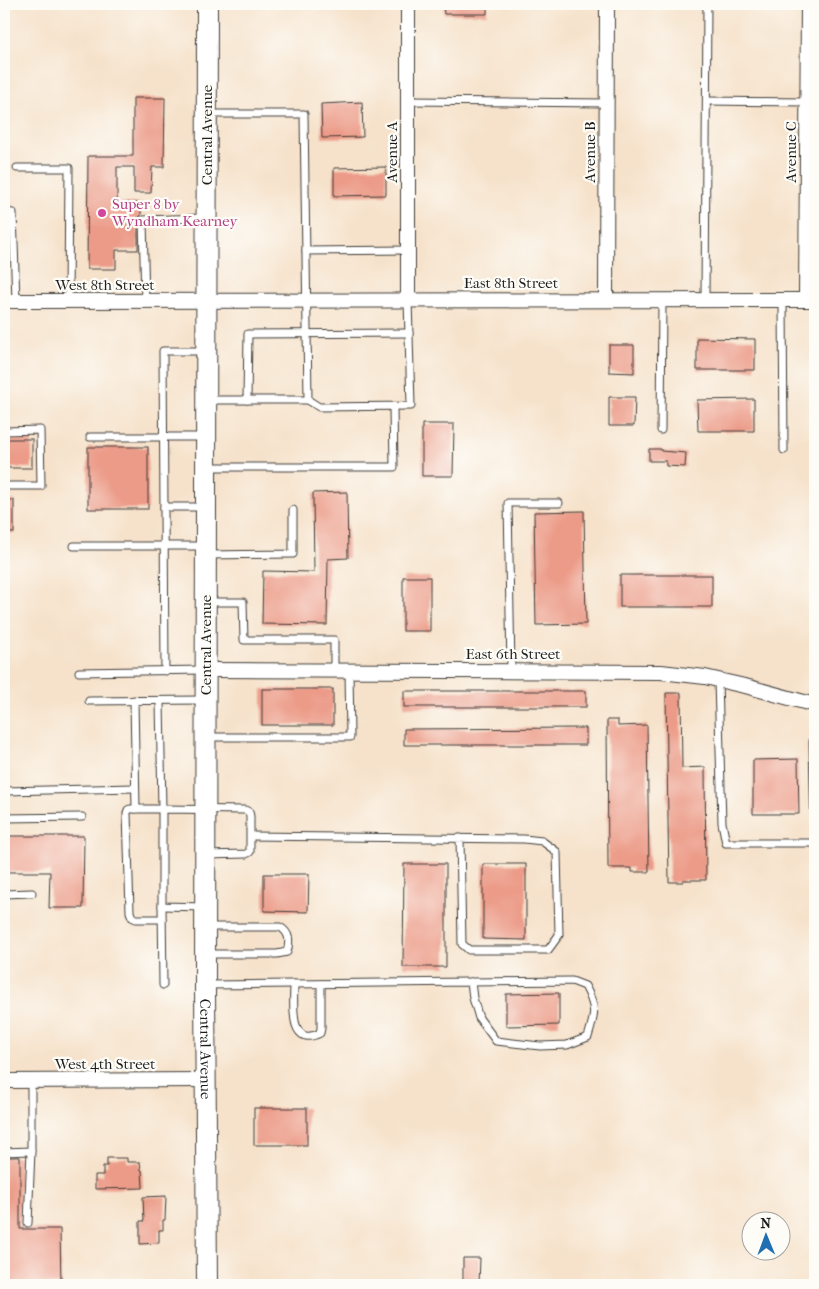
<svg xmlns="http://www.w3.org/2000/svg" width="819" height="1289" font-family="'IM FELL French Canon',serif">
	<style>
		.building { fill: #ec9b88 }
		.lines { fill: none; stroke-linecap: round; stroke-linejoin: round }
		.lane-casing { stroke: #3d3a36; stroke-width: 9 }
		.street-casing { stroke: #3d3a36; stroke-width: 16 }
		.secondary-casing { stroke: #3d3a36; stroke-width: 22 }
		.lane { stroke: #fff; stroke-width: 7 }
		.street { stroke: #fff; stroke-width: 14 }
		.secondary { stroke: #fff; stroke-width: 20 }
		.hotel-dot { fill: #d1479c; stroke: #fdfcf7; stroke-width: 2 }
		.labels { text-anchor: middle; dominant-baseline: central; stroke-width: 4.5; stroke-linejoin: round; paint-order: stroke }
		.street-label { font-size: 15px; fill: #1c1c1c; stroke: #fdfcf7 }
		.hotel-label { font-size: 15px; fill: #b23c85; stroke: #fdfcf7; text-anchor: start }
	</style>
	<rect width="100%" height="100%" fill="#fdfcf7"/>
	<filter id="ink" filterUnits="userSpaceOnUse"><feTurbulence type="fractalNoise" baseFrequency=".02" numOctaves="2"/><feDisplacementMap in="SourceGraphic" scale="10" xChannelSelector="R" yChannelSelector="G"/><feConvolveMatrix kernelMatrix="1 2 1 2 8 2 1 2 1" color-interpolation-filters="sRGB"/></filter>
	<filter id="wash" filterUnits="userSpaceOnUse"><feTurbulence type="fractalNoise" baseFrequency=".0096" numOctaves="4" result="noise"/><feDisplacementMap in="SourceGraphic" scale="20" xChannelSelector="R" yChannelSelector="G"/><feGaussianBlur stdDeviation="1.12" result="paint"/><feColorMatrix in="noise" values="0 0 0 0 0 0 0 0 0 0 0 0 0 0 0 0 0 1.4 0 .05"/><feComposite in="paint" operator="in"/></filter>
	<g filter="url(#wash)">
		<rect width="100%" height="100%" fill="#f6e2cb"/>
		<g id="blocks">
			<g class="building">
				<path d="M443 4H487V14H444Z"/>
				<path d="M133 98H165L164 167H152L151 193H134V167H117V203H141V215L139 217 138 220V250H116V269H87L88 156H133Z"/>
				<path d="M362 102 363 137 322 138 321 104Z"/>
				<path d="M386 167V195L334 196V168Z"/>
				<path d="M697 338 755 339V370H697Z"/>
				<path d="M609 345H634V373L609 372Z"/>
				<path d="M609 397H635L634 426H609Z"/>
				<path d="M754 399V431H698L697 400Z"/>
				<path d="M422 424H454L453 476H422Z"/>
				<rect x="4" y="439" width="28" height="29"/>
				<rect x="88" y="447" width="60" height="62"/>
				<path d="M649 449H661V451L686 453 685 467 666 466V461H649Z"/>
				<path d="M347 492 348 558 328 559 327 625 262 624 263 571 314 572 313 493Z"/>
				<rect x="4" y="500" width="10" height="33"/>
				<path d="M584 511 586 624 536 625 534 512Z"/>
				<rect x="620" y="575" width="92" height="32"/>
				<rect x="403" y="577" width="27" height="54"/>
				<rect x="262" y="689" width="71" height="36"/>
				<rect x="404" y="691" width="182" height="16"/>
				<path d="M666 693H681L682 768 705 767 706 880H683V882H669Z"/>
				<path d="M607 720H618V726L647 725 649 872H632V868H608Z"/>
				<path d="M586 728V745H404V729Z"/>
				<path d="M798 759 799 814H753V760Z"/>
				<path d="M4 836H84L83 908H49L50 872H4Z"/>
				<path d="M404 864H446V967H403Z"/>
				<path d="M483 864H526V940L483 939Z"/>
				<path d="M264 874H309L308 912 264 911Z"/>
				<path d="M559 993V1025L506 1026V994Z"/>
				<rect x="254" y="1108" width="53" height="37"/>
				<path d="M4 1157H20V1229H60L61 1285H4Z"/>
				<path d="M107 1158H127V1162H140L141 1170H142L143 1188 95 1189V1175H103V1166H107Z"/>
				<path d="M166 1196 165 1220H163V1230H159V1243L140 1244V1221H144L143 1197Z"/>
				<path d="M463 1258H480L479 1285H463Z"/>
			</g>
		</g>
	</g>
	<g filter="url(#ink)">
		<use href="#blocks" fill-opacity="0" stroke="#3d3a36" stroke-width="1"/>
		<g class="lines">
			<defs>
				<g id="lane">
					<path d="M4 20H5"/>
					<path d="M408 101 607 103"/>
					<path d="M707 101 807 102"/>
					<path d="M207 114H304L308 400"/>
					<path d="M17 168H69L68 301"/>
					<path d="M4 212 13 213 16 301"/>
					<path d="M306 251 408 250"/>
					<path d="M705 300 707 4"/>
					<path d="M783 300 784 450"/>
					<path d="M145 301 143 220 204 218"/>
					<path d="M207 400H308L319 407 411 406 408 300"/>
					<path d="M247 400 248 334 409 333"/>
					<path d="M661 430 662 300"/>
					<path d="M4 431 40 430 41 486H4"/>
					<path d="M90 437H205"/>
					<path d="M207 467H394L393 407"/>
					<path d="M164 507H204"/>
					<path d="M74 546H204"/>
					<path d="M208 555 293 554V510"/>
					<path d="M207 602H243L244 640H334V670"/>
					<path d="M511 670 508 503H559"/>
					<path d="M165 671 163 351H204"/>
					<path d="M79 672 204 670"/>
					<path d="M718 680 722 823 726 843H815"/>
					<path d="M134 700 136 809"/>
					<path d="M89 701 203 700"/>
					<path d="M160 701 162 809H130L128 810 127 813 130 912 132 917 136 919H162"/>
					<path d="M815 722 813 743 815 834"/>
					<path d="M206 737H350L349 670"/>
					<path d="M4 791 135 788"/>
					<path d="M4 818 82 817"/>
					<path d="M251 836 524 839 542 841 557 852 559 935 548 950H469L462 944 460 838"/>
					<path d="M4 894 32 893"/>
					<path d="M162 906 163 985"/>
					<path d="M204 907 162 906V809L245 810 249 812 250 816V852L246 854 206 855"/>
					<path d="M206 927H280C290 933 290 941 287 952L277 954H206"/>
					<path d="M294 984C294 1002 288 1049 320 1033L321 1028V984"/>
					<path d="M206 985 572 981 585 986C597 1008 595 1015 588 1037L567 1045 540 1046 496 1041 479 1018 473 998 471 982"/>
					<path d="M4 1152 31 1151"/>
					<path d="M28 1223 31 1151V1080"/>
				</g>
				<g id="street">
					<path d="M606 299 607 4"/>
					<path d="M408 300V4"/>
					<path d="M806 300 808 4"/>
					<path d="M4 301 815 300"/>
					<path d="M206 670 661 672 705 677 749 687 815 705"/>
					<path d="M4 1081 205 1080"/>
				</g>
				<g id="secondary">
					<path id="s1" d="M207 4 205 985 207 1285"/>
				</g>
			</defs>
			<use href="#lane" class="lane-casing"/>
			<use href="#street" class="street-casing"/>
			<use href="#secondary" class="secondary-casing"/>
			<use href="#lane" class="lane"/>
			<use href="#street" class="street"/>
			<use href="#secondary" class="secondary"/>
		</g>
	</g>
	<circle class="hotel-dot" cx="102" cy="213" r="5"/>
	<g class="labels">
		<g class="street-label">
			<text transform="translate(207 135) rotate(-90)">Central Avenue</text>
			<text transform="translate(392 152) rotate(-90)">Avenue A</text>
			<text transform="translate(590 152) rotate(-90)">Avenue B</text>
			<text transform="translate(791 152) rotate(-90)">Avenue C</text>
			<text x="511" y="283">East 8th Street</text>
			<text x="105" y="285">West 8th Street</text>
			<text transform="translate(206 645) rotate(-90)">Central Avenue</text>
			<text x="513" y="654">East 6th Street</text>
			<text stroke="none"><textPath href="#s1" startOffset="1045">Central Avenue</textPath></text>
			<text x="105" y="1064">West 4th Street</text>
		</g>
		<g class="hotel-label">
			<text x="112" y="204">Super 8 by<tspan x="112" dy="17">Wyndham Kearney</tspan></text>
		</g>
	</g>
	<rect width="819" height="1289" fill="none" stroke="#fdfcf7" stroke-width="20"/>
	<g transform="translate(766 1236) rotate(359)"><circle r="24" fill="#fdfcf7" stroke="#a3a29f"/>
	<path d="M0-4L9 19L0 12L-9 19Z" fill="#1f6fb2"/>
	<text y="-8" font-size="14" font-weight="bold" text-anchor="middle" fill="#1c1c1c">N</text>
	</g>
</svg>
